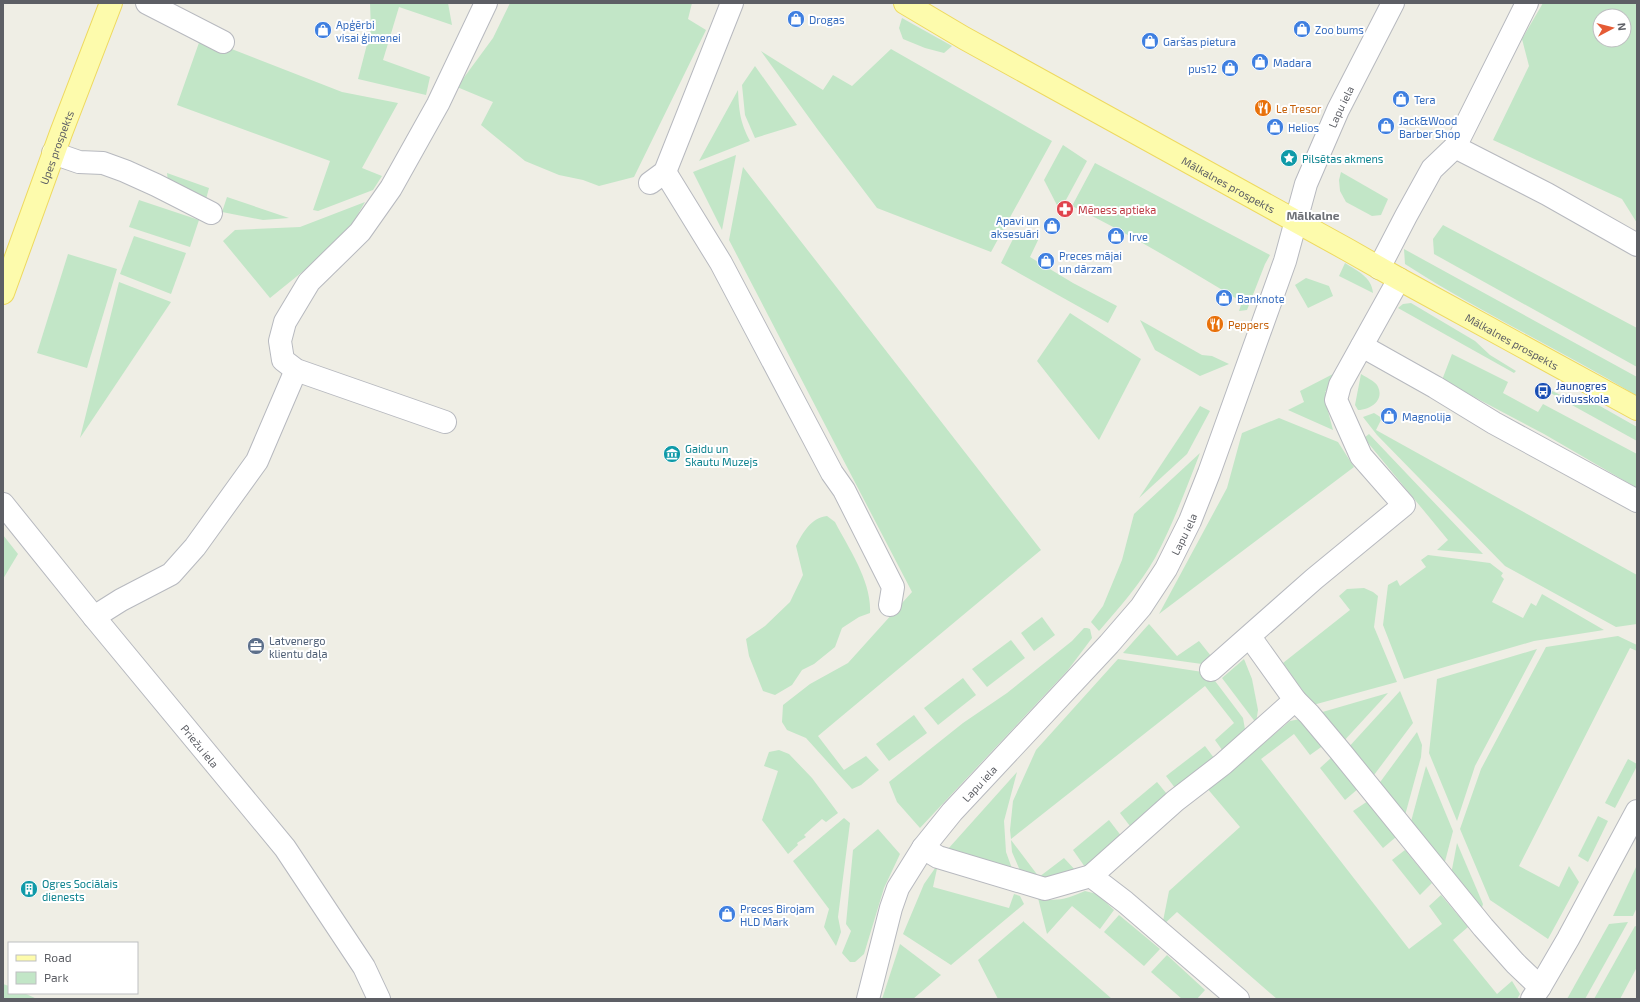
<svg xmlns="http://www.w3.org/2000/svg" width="1640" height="1002" font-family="'Exo 2',sans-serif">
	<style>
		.green { fill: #c2e6c7; fill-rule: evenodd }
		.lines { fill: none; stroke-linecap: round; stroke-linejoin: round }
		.minor-casing { stroke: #b7b9bf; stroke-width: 24 }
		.major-casing { stroke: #eed95f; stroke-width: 24 }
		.minor { stroke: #fff; stroke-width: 22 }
		.major { stroke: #fdfbac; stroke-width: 22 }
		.labels { text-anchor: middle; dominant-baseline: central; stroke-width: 4; stroke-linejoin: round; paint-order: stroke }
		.shop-label { font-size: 11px; fill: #366cbe; stroke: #fff; text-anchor: start }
		.street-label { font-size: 11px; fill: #5d5f65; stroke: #fff }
		.food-label { font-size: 11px; fill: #c56008; stroke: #fff; text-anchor: start }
		.culture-label { font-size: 11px; fill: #0d838f; stroke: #fff; text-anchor: start }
		.health-label { font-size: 11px; fill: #be3a42; stroke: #fff; text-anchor: start }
		.transit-label { font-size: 11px; fill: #164399; stroke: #fff; text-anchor: start }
		.service-label { font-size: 11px; fill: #4e5e75; stroke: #fff; text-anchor: start }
		.neighbourhood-label { font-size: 12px; font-weight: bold; fill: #6e7177; stroke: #fff }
	</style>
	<rect width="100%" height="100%" fill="#efeee5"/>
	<g class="green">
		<path d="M370 3H448L452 25 399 7 383 60 430 77 426 95 358 79 371 29Z"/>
		<path d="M510 3H692L688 19 706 30 634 177 599 186 583 180 559 175 525 161 481 125 493 102 457 87 493 38Z"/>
		<path d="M1543 3H1637V223L1622 199 1493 140 1529 66 1522 39ZM1600 16H1624V40H1600Z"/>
		<path d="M902 18 952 46 944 53 925 48 903 39 899 28Z"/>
		<path d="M201 37 342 92 398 103 362 168 382 176 373 190 318 211 313 210 330 161 177 105Z"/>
		<path d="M891 49 1052 141 991 252 877 208 818 130 761 51 823 90 833 75 852 86Z"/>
		<path d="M755 66 797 125 755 138 745 115 742 85Z"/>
		<path d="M738 90C739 111 740 122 750 141L699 161Z"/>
		<path d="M1063 145 1087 161 1060 211 1044 180Z"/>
		<path d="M736 155 722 230 693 172Z"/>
		<path d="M1095 163 1270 255 1265 264 1247 310 1239 311 1242 302C1186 268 1130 234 1072 206Z"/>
		<path d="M743 167 1041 550 818 736 844 770 866 756 879 770 861 785 852 789 806 738 787 730 782 722 783 705 810 684 848 663 912 592 729 240Z"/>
		<path d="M1341 172 1388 199 1381 215 1372 216 1346 202 1340 191 1339 180Z"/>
		<path d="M167 173 209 188 205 203 168 182Z"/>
		<path d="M227 197 289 218 263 220 222 212Z"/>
		<path d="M139 200 199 220 190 247 129 227Z"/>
		<path d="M365 202 351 226 317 260 270 298 223 241 235 230 300 227Z"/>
		<path d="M1443 225 1637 328V367L1434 254 1433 239Z"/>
		<path d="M134 236 186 253 171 294 120 274Z"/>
		<path d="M1040 236 1030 257 1073 283 1117 306 1108 323 1001 263 1013 239Z"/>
		<path d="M1404 249 1637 377V396C1561 350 1479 312 1405 264Z"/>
		<path d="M68 254 117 269 87 368 37 353Z"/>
		<path d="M1345 263C1357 271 1372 277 1373 293L1339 276Z"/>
		<path d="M1306 278 1329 286 1333 296 1308 308 1295 285Z"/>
		<path d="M119 282 171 302 80 438Z"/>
		<path d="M1411 303 1475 341 1490 355 1516 371 1514 373 1398 308 1403 304Z"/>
		<path d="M1070 313 1141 359 1099 440 1037 361Z"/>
		<path d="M1140 320 1202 355 1212 356 1229 364 1200 376 1155 350Z"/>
		<path d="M1452 354 1508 382 1503 393 1538 412 1543 404 1637 454V488L1544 434 1442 380Z"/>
		<path d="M1333 374 1327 390 1325 392H1326L1325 400 1333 430 1288 410 1304 402 1300 391Z"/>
		<path d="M1361 374C1366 377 1374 381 1377 385 1386 400 1370 410 1358 410L1355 405Z"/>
		<path d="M1550 390 1567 398 1580 399 1600 406 1637 427V441L1561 399 1549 392Z"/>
		<path d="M1200 406 1210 411 1187 454 1139 498Z"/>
		<path d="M1374 413 1382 418 1376 430 1637 575V624L1616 627 1505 566 1377 435 1363 417Z"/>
		<path d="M1279 418 1338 442 1354 467 1159 614 1227 488 1242 433Z"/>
		<path d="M1369 434 1483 554 1437 550 1448 540 1364 438Z"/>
		<path d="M1200 453C1186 489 1173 524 1155 558 1140 584 1119 608 1099 631L1091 622 1103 606 1122 560 1134 514Z"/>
		<path d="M827 516 835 522C849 549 872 582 870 613L859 617 842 628 835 647 814 664 802 670 792 685 775 695 763 691 749 656 746 639 765 626 790 602 803 575 796 546C803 532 811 518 827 516Z"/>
		<path d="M3 535 18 554 3 579Z"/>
		<path d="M1428 555 1490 563 1503 573 1501 576 1504 579 1492 602 1523 618 1531 603 1536 606 1542 594 1604 630 1534 641 1404 679 1383 625 1388 585 1397 580 1400 586 1426 567 1421 560Z"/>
		<path d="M1364 588 1373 592 1378 596 1374 627 1397 682 1313 705 1283 663 1350 610 1339 596 1347 589Z"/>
		<path d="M1042 617 1055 635 1034 651 1021 633Z"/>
		<path d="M1149 624 1177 656 1199 641 1215 661 1209 665 1123 653Z"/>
		<path d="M1084 628H1087L1090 629 1092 638 1068 670 920 828 897 802 889 782 963 723 1007 693 1072 641Z"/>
		<path d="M1618 636 1637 645V651L1630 648 1519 866 1559 887 1569 866 1579 882 1548 939 1490 900 1460 829 1481 769 1546 647Z"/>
		<path d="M1011 640 1025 658 987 687 972 669Z"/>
		<path d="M1537 649 1475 766 1457 821 1429 753 1437 679Z"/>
		<path d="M1118 659 1209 673 1243 718 1246 735 1225 754 1215 740 1234 723 1205 686 1011 839 1010 830 1013 801 1036 750Z"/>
		<path d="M1244 659 1252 679 1258 710 1256 723 1222 678Z"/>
		<path d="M963 678 976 695 938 725 924 708Z"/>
		<path d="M1400 691 1413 723 1371 779 1347 749Z"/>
		<path d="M1388 693 1342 743 1319 713Z"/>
		<path d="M914 715 927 733 889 761 876 744Z"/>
		<path d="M1300 719 1324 745 1310 755 1294 734 1261 759 1409 949 1442 924 1429 906 1441 895 1468 927 1453 940 1497 994 1512 981 1520 994 1517 999H1277L1177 912 1162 926 1169 891 1240 827 1206 787 1252 753 1290 721Z"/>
		<path d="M1417 732 1422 745 1421 757 1404 819 1378 785Z"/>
		<path d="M1205 746 1217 762 1178 792 1166 776Z"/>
		<path d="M779 750 789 754 812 778 838 813 826 822 822 819 804 835 806 837 797 843 798 845 788 854 762 820 778 771 764 766 769 752Z"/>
		<path d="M1332 757 1359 788 1345 800 1320 768Z"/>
		<path d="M1628 759 1637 764V766L1615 808 1605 803Z"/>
		<path d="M1426 766 1453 831 1443 869 1409 829Z"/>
		<path d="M1017 772 1004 821 1006 852 1014 874 948 849Z"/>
		<path d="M1157 782 1171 799 1133 830 1120 813Z"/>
		<path d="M1368 801 1396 837 1383 848 1353 811Z"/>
		<path d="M1598 816 1608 821 1588 862 1578 856Z"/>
		<path d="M844 818 850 823 838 917 841 932 836 946 824 927 829 909 793 861Z"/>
		<path d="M1109 820 1122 837 1085 867 1073 850Z"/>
		<path d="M878 829 900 854 884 888 864 954 855 962H850L842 953 851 931 846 924 853 850Z"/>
		<path d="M1011 840 1039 877 1064 858 1077 872 1064 882 1022 875 1012 852Z"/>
		<path d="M1457 843 1483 904 1479 918 1450 880Z"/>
		<path d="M1405 850 1432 883 1420 895 1392 860Z"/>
		<path d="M938 864 933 887 1009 908 1014 894 1020 896 1024 904 951 965 903 934 924 884Z"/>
		<path d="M1637 865V907L1633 916H1613Z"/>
		<path d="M1085 891 1097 894 1114 910 1100 929 1072 906 1047 934 1038 898C1058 902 1066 899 1085 891Z"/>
		<path d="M1119 915 1160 949 1144 966 1104 932Z"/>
		<path d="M1024 921V922L1112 999H998L978 960Z"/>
		<path d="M1628 922 1585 999H1567L1609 924Z"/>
		<path d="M1635 926 1637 927V967L1620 999H1594Z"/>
		<path d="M900 944 941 975 913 999H882Z"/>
		<path d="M1167 955 1205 990 1197 999H1182L1151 972Z"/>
		<path d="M3 984 9 986V993H24L37 999H3Z"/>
	</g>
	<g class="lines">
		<defs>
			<g id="minor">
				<path d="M147 3 223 42"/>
				<path d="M1455 147 1547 194 1637 245"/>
				<path d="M53 153 79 162 103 163 125 171 156 185 211 213"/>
				<path d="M665 172 721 263 832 473 844 490 893 587 890 605"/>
				<path d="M650 183 665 172 732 3"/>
				<path d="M1379 268 1406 216 1432 169 1455 147 1527 3"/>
				<path d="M1362 346 1435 387 1494 423 1637 501"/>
				<path d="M445 422 296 370 283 360 280 341 285 322 309 282 360 232 391 188 438 104 486 3"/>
				<path id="s1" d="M3 504 94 617 285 848 364 967 379 999"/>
				<path d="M94 617 121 600 171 574 195 547 257 461 296 370"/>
				<path d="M1211 670 1314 579 1404 505 1361 456 1336 400 1340 385 1399 279"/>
				<path d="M1295 700 1309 714 1340 751 1483 927 1515 963 1540 987 1532 999"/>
				<path d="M923 848 938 857 1045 889 1091 876 1175 801 1223 764 1295 700 1250 637"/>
				<path d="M1091 876 1125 902 1238 999"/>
				<path d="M1540 987 1568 939 1637 811"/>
				<path id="s2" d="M868 999 891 908 898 888 923 848 952 812 1109 644 1141 607 1166 569 1190 521 1209 473 1285 261 1306 184 1338 110 1393 3"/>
			</g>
			<g id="major">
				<path id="s3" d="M905 3 964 38 1348 250 1399 279 1637 409"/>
				<path id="s4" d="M3 293 61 133 111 3"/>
			</g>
		</defs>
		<use href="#minor" class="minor-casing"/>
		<use href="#major" class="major-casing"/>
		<use href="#minor" class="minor"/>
		<use href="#major" class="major"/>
	</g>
	<defs>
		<symbol id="shop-disc" viewBox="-11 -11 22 22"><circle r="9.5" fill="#3f7fe0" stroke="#fff"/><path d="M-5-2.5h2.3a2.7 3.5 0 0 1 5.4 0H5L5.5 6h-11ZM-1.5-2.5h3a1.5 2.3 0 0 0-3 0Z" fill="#fff"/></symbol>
		<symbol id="restaurant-disc" viewBox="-11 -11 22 22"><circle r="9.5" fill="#e8710a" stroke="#fff"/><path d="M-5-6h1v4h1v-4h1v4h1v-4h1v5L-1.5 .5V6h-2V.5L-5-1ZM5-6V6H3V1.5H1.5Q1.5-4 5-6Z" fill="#fff"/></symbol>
		<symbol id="sight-disc" viewBox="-11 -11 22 22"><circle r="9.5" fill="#0f9aa8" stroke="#fff"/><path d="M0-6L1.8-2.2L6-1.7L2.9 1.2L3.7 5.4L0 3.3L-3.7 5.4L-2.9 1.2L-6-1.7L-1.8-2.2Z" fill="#fff"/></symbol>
		<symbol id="pharmacy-disc" viewBox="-11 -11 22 22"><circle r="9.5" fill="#e0444e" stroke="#fff"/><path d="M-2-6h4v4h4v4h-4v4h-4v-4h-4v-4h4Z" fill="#fff"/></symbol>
		<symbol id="bus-disc" viewBox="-11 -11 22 22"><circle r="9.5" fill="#1a4fb4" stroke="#fff"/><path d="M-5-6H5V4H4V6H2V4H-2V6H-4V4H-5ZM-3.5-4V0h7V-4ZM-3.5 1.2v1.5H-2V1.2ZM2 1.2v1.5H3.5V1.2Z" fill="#fff"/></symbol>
		<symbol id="museum-disc" viewBox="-11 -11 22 22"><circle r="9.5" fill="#0f9aa8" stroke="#fff"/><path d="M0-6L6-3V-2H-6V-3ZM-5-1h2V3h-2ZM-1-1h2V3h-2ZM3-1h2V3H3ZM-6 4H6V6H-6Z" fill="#fff"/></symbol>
		<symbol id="office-disc" viewBox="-11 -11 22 22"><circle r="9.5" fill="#5c6f8a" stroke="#fff"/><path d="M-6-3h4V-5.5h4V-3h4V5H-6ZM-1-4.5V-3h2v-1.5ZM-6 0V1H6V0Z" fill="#fff"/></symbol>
		<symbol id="building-disc" viewBox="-11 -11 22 22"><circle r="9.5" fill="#0f9aa8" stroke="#fff"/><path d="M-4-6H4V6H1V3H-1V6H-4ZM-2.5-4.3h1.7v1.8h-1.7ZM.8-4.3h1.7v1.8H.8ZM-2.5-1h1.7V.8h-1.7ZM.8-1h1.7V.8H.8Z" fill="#fff"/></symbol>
	</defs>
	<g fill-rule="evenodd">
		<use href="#shop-disc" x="786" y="9" width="20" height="20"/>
		<use href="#shop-disc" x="1292" y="19" width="20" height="20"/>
		<use href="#shop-disc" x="313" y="20" width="20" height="20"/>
		<use href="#shop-disc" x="1140" y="31" width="20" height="20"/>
		<use href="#shop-disc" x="1250" y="52" width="20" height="20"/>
		<use href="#shop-disc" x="1220" y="58" width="20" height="20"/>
		<use href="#shop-disc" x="1391" y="89" width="20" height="20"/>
		<use href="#restaurant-disc" x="1253" y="98" width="20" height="20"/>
		<use href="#shop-disc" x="1376" y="116" width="20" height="20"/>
		<use href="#shop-disc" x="1265" y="117" width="20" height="20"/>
		<use href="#sight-disc" x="1279" y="148" width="20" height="20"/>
		<use href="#pharmacy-disc" x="1055" y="199" width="20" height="20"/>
		<use href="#shop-disc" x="1042" y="216" width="20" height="20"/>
		<use href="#shop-disc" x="1106" y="226" width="20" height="20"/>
		<use href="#shop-disc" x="1036" y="251" width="20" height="20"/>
		<use href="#shop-disc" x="1214" y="288" width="20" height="20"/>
		<use href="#restaurant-disc" x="1205" y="314" width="20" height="20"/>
		<use href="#bus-disc" x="1533" y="381" width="20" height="20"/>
		<use href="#shop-disc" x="1379" y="406" width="20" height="20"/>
		<use href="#museum-disc" x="662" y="444" width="20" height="20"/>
		<use href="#office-disc" x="246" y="636" width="20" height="20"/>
		<use href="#building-disc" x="19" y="879" width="20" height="20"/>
		<use href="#shop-disc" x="717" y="904" width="20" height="20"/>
	</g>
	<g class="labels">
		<g class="shop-label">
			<text x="809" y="19">Drogas</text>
			<text x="336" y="24">Apģērbi<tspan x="336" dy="13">visai ģimenei</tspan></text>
			<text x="1315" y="29">Zoo bums</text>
			<text x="1163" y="41">Garšas pietura</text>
			<text x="1273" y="62">Madara</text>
			<text x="1217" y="68" text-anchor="end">pus12</text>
			<text x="1414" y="99">Tera</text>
			<text x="1399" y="120">Jack&amp;Wood<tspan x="1399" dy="13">Barber Shop</tspan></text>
			<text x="1288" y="127">Helios</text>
			<text x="1039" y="220" text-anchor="end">Apavi un<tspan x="1039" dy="13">aksesuāri</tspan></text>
			<text x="1129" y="236">Irve</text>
			<text x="1059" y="255">Preces mājai<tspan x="1059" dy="13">un dārzam</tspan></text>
			<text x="1237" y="298">Banknote</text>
			<text x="1402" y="416">Magnolija</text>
			<text x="740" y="908">Preces Birojam<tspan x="740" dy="13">HLD Mark</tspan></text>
		</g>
		<g class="street-label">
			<text stroke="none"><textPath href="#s2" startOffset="1028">Lapu iela</textPath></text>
			<text stroke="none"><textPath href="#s4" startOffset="155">Upes prospekts</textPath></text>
			<text stroke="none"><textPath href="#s3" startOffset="371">Mālkalnes prospekts</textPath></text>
			<text stroke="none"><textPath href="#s3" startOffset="695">Mālkalnes prospekts</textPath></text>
			<text stroke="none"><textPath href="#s2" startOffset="572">Lapu iela</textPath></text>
			<text stroke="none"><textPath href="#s1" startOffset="312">Priežu iela</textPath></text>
			<text stroke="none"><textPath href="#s2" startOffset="248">Lapu iela</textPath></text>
		</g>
		<g class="food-label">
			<text x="1276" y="108">Le Tresor</text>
			<text x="1228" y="324">Peppers</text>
		</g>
		<g class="culture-label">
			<text x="1302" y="158">Pilsētas akmens</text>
			<text x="685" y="448">Gaidu un<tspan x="685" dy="13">Skautu Muzejs</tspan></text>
			<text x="42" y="883">Ogres Sociālais<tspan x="42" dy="13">dienests</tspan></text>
		</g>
		<g class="health-label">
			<text x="1078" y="209">Mēness aptieka</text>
		</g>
		<g class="transit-label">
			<text x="1556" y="385">Jaunogres<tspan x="1556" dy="13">vidusskola</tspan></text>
		</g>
		<g class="service-label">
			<text x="269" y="640">Latvenergo<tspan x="269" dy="13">klientu daļa</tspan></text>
		</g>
		<g class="neighbourhood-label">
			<text x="1313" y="215">Mālkalne</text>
		</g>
	</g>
	<rect width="1640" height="1002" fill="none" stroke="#5d5f65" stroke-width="8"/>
	<rect x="8" y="942" width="130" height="52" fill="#ffffff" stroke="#bebfc1"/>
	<rect x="16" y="955" width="20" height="6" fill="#fdfbac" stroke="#bebfc1"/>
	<text x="44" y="962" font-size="12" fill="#5d5f65">Road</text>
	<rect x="16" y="972" width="20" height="12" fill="#c2e6c7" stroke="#bebfc1"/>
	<text x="44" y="982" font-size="12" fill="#5d5f65">Park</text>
	<g transform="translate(1612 28) rotate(83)"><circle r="19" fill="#ffffff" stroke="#bebfc1"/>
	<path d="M0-3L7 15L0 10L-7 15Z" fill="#e55b35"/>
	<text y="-6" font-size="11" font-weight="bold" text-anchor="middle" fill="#5d5f65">N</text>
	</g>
</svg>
